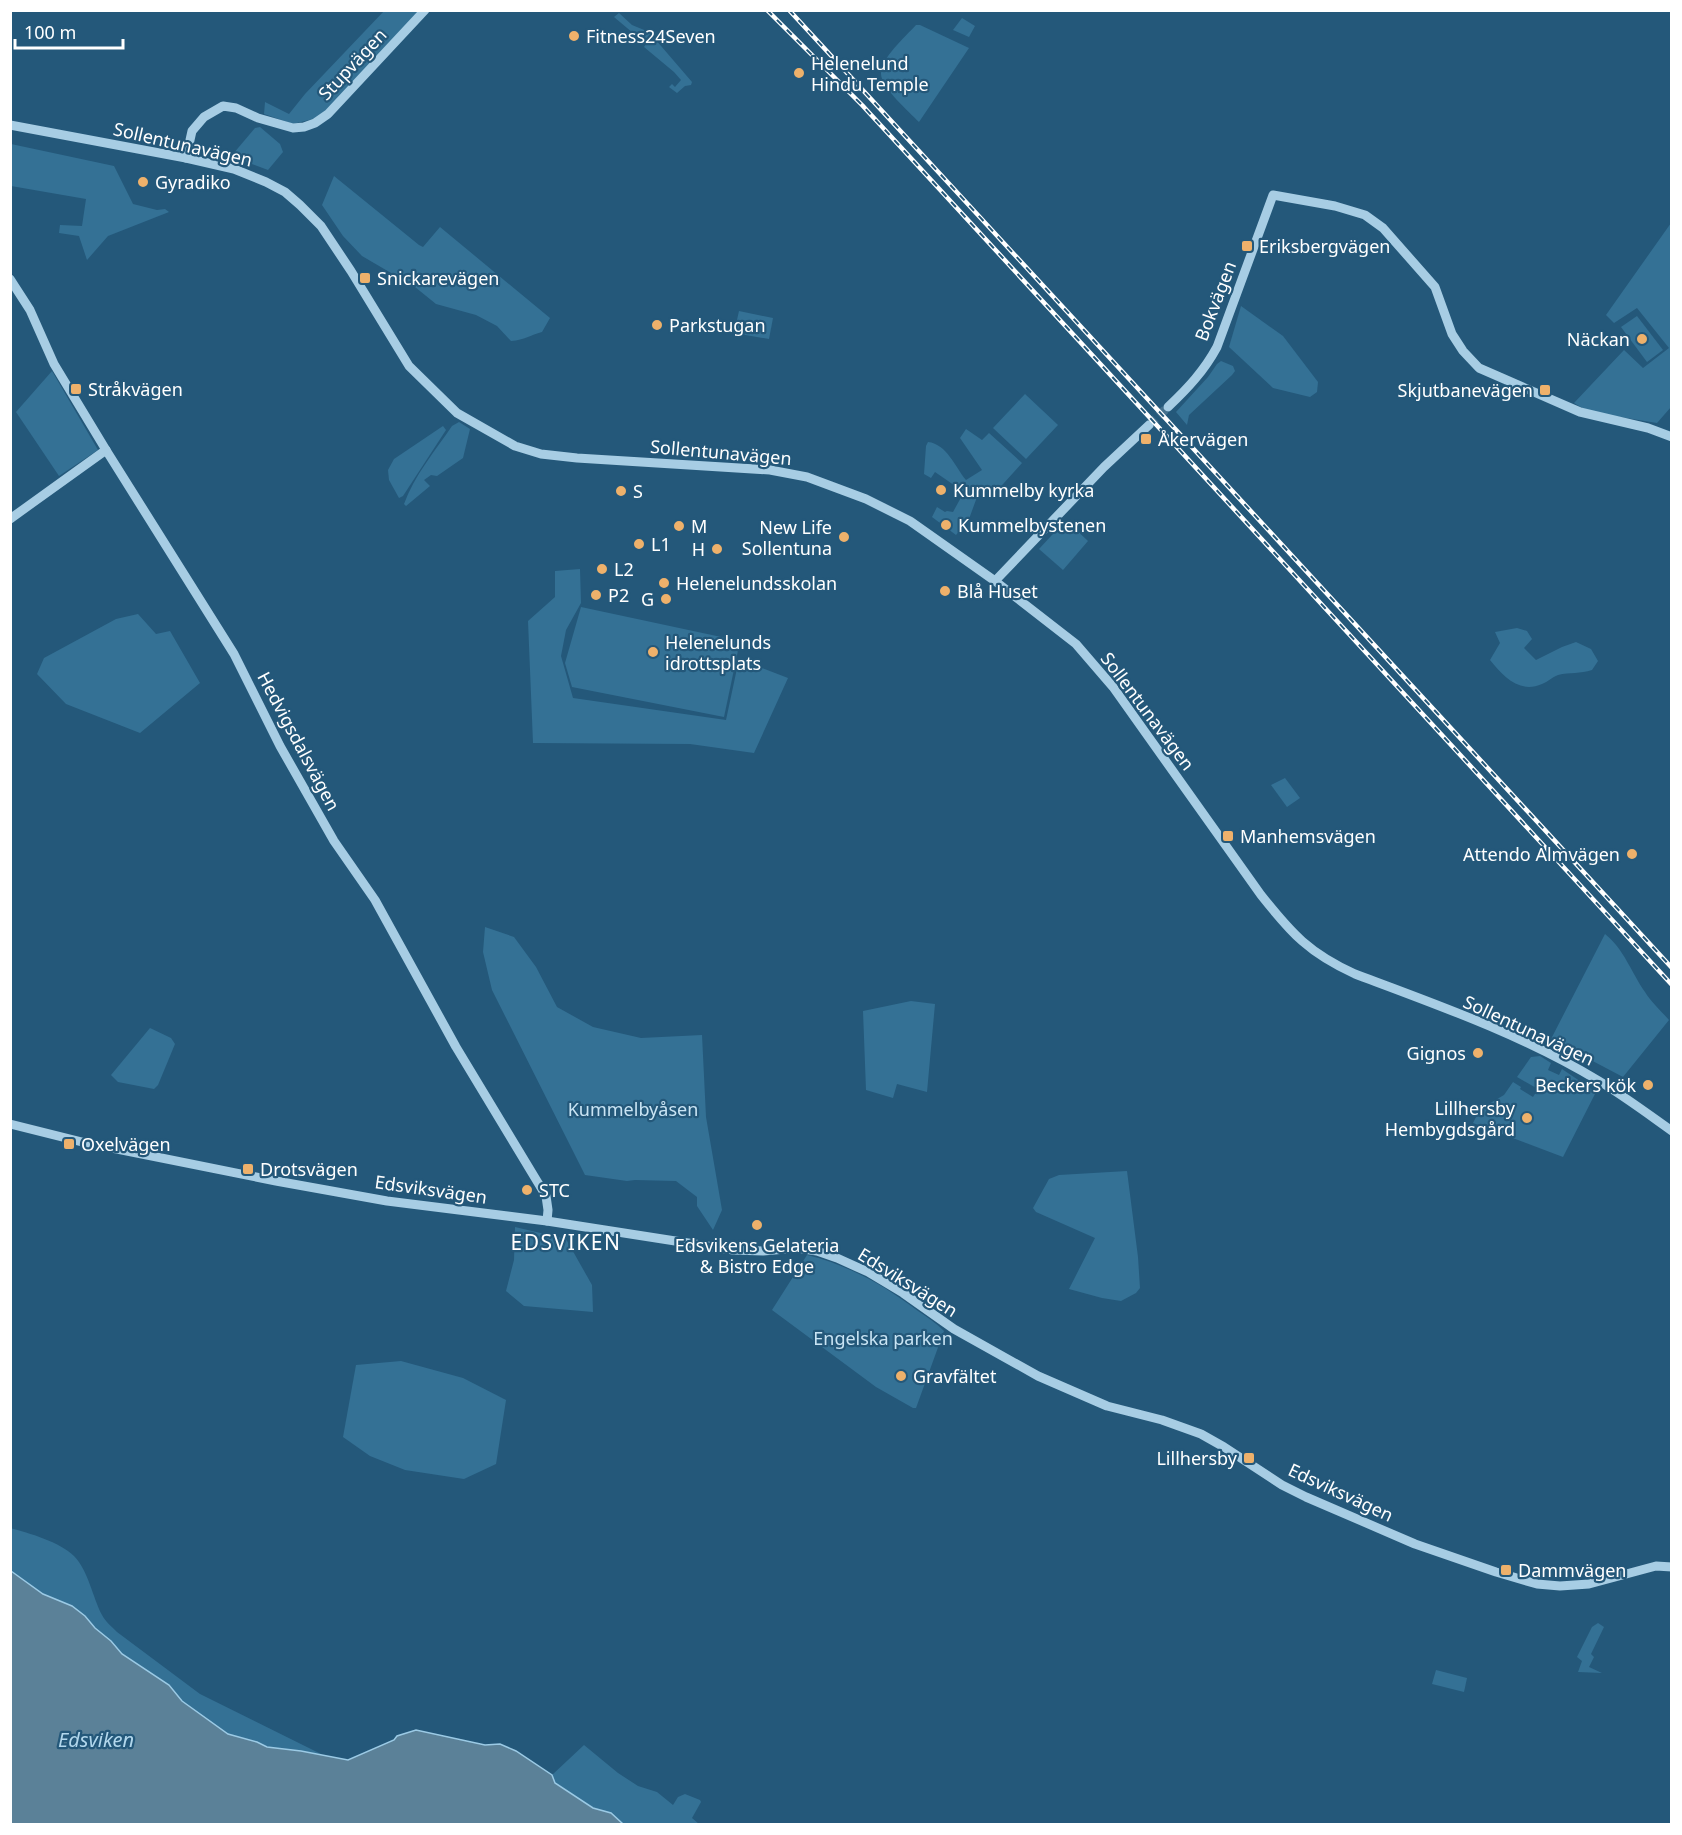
<svg xmlns="http://www.w3.org/2000/svg" width="1682" height="1835" font-family="'Noto Sans',sans-serif">
	<style>
		.green { fill: #347195 }
		.water { fill: #5b8198; stroke: #9bcae5; stroke-width: 1.5 }
		.lines { fill: none; stroke-linecap: round; stroke-linejoin: round }
		.tertiary-tunnel { stroke: #45718e; stroke-width: 9; stroke-dasharray: 9 4.5; stroke-linecap: butt }
		.tertiary { stroke: #a7cde4; stroke-width: 9 }
		.rail-casing { stroke: #fff; stroke-width: 4.5 }
		.rail { stroke: #24587a; stroke-width: 2; stroke-dasharray: 7; stroke-linecap: butt }
		.poi-dot { fill: #eeb16b; stroke: #24587a; stroke-width: 2 }
		.labels { text-anchor: middle; dominant-baseline: central; stroke-width: 4.5; stroke-linejoin: round; paint-order: stroke }
		.poi-label { font-size: 18px; fill: #fff; stroke: #24587a; text-anchor: start }
		.street-label { font-size: 18px; fill: #fff; stroke: #24587a }
		.park-label { font-size: 18px; fill: #c9e4f4; stroke: #24587a }
		.water-label { font-size: 20px; font-style: italic; fill: #b2d7ec; stroke: #24587a }
		.quarter-label { font-size: 21px; letter-spacing: 1.5px; fill: #fff; stroke: #24587a }
	</style>
	<rect width="100%" height="100%" fill="#24587a"/>
	<g class="green">
		<path d="M384 11H421L326 114 313 119 293 124 264 114 265 102 289 114 305 94Z"/>
		<path d="M619 13 632 25 649 32 692 82 691 85 685 86 677 93 669 87 672 84 675 87 681 80 674 72 644 47 646 44 614 17Z"/>
		<path d="M962 18 975 26 969 37 953 30Z"/>
		<path d="M916 25H920L969 48 919 122C909 112 881 87 881 74 880 59 906 36 916 25Z"/>
		<path d="M260 127 280 144 283 152 268 170 233 157V154L255 128Z"/>
		<path d="M11 144 114 166 133 204 157 210 165 209 169 212 108 236 87 260 79 236 59 233 60 225 82 226 86 199 11 186Z"/>
		<path d="M334 176 419 245 423 247 440 227 550 318 542 332C530 335 525 340 511 341L497 326 476 315 436 304 415 287 362 256 343 236 322 205Z"/>
		<path d="M1671 223V407L1657 423 1589 412 1574 403 1624 350 1643 368 1669 348 1637 308 1614 323 1606 315Z"/>
		<path d="M1241 306 1283 336 1318 382 1317 392 1310 397 1273 388 1229 347Z"/>
		<path d="M739 311 773 318 769 339 734 333Z"/>
		<path d="M1637 316 1663 350 1647 362 1621 327Z"/>
		<path d="M1221 361 1233 366 1235 371 1232 375 1189 415 1187 425 1176 412 1208 377 1217 364Z"/>
		<path d="M52 371 98 450 59 476 16 412Z"/>
		<path d="M1025 394 1058 425 1026 459 993 428Z"/>
		<path d="M459 422 470 429 463 458 437 476 431 475 424 480 430 486 406 506 404 504C414 476 435 451 452 426Z"/>
		<path d="M443 426 446 430 403 496 399 498 389 480 388 470 394 459Z"/>
		<path d="M966 429 982 440 989 433 1022 463 994 494 987 485 975 493 977 497 969 519 956 535 932 517 937 507 945 512 947 511 953 512 964 492 935 472 931 478 924 474 926 446 928 442C947 444 955 467 966 480L982 470 960 438Z"/>
		<path d="M1064 522 1071 525 1088 541 1063 570 1039 549Z"/>
		<path d="M580 569 581 603 566 630 561 656 573 698 726 720 739 659 788 678 754 753 690 744 533 743 528 621 555 597V571Z"/>
		<path d="M581 607 740 641 724 717 572 687 565 663Z"/>
		<path d="M138 614 156 634 170 631 200 683 140 733 66 704 37 674 44 658 116 619Z"/>
		<path d="M1517 628 1527 631 1532 639 1524 648 1536 660 1562 647 1576 642 1591 649 1598 661 1592 670C1580 674 1570 672 1558 675 1552 677 1548 682 1542 684 1519 694 1503 676 1490 660L1500 643 1495 632Z"/>
		<path d="M1285 778 1300 798 1287 807 1271 785Z"/>
		<path d="M485 927 514 937 536 967 557 1007 593 1027 641 1038 702 1035 706 1117 722 1210 713 1230 697 1206V1197L676 1181 635 1180 627 1181 585 1175 492 990 483 952Z"/>
		<path d="M1605 934C1624 949 1631 972 1645 992 1651 1002 1661 1011 1669 1020L1623 1077 1551 1039Z"/>
		<path d="M911 1001 935 1004 927 1092 897 1084 893 1098 866 1090 863 1011Z"/>
		<path d="M150 1028 171 1038 175 1044 158 1085 154 1089 118 1082 111 1075Z"/>
		<path d="M1540 1056 1551 1063 1548 1070 1559 1075 1562 1069 1596 1092 1563 1157 1473 1123 1478 1113 1487 1105 1504 1095 1513 1082 1521 1087 1520 1089 1533 1097 1538 1089 1517 1077 1531 1057Z"/>
		<path d="M1127 1171 1138 1257 1140 1288 1136 1293 1121 1301 1102 1298 1069 1289 1095 1238 1036 1212 1033 1208 1049 1179 1059 1175Z"/>
		<path d="M515 1227 566 1239 592 1285 593 1312 524 1306 506 1291 514 1260Z"/>
		<path d="M807 1255C848 1265 884 1285 918 1311 927 1317 936 1323 944 1331L916 1408H913L876 1387 772 1310Z"/>
		<path d="M401 1361 463 1378 506 1400 496 1464 464 1479 405 1470 370 1456 343 1437 356 1365Z"/>
		<path d="M10 1528C29 1533 60 1542 74 1556 89 1572 92 1596 102 1615 105 1621 112 1627 117 1632L200 1694 321 1754 267 1747 257 1742 228 1734 182 1701 169 1685 122 1654 111 1641 95 1628 85 1616 72 1606 43 1594 11 1571Z"/>
		<path d="M1598 1623 1604 1627 1591 1654 1594 1657 1589 1667 1602 1673 1578 1672 1582 1661 1577 1657 1592 1627Z"/>
		<path d="M1436 1670 1467 1678 1464 1692 1432 1684Z"/>
		<path d="M584 1745 618 1773 638 1786 657 1792 673 1805 678 1797 685 1794 700 1800 701 1802 692 1818 699 1824H623L611 1813 593 1808 555 1783 552 1775Z"/>
	</g>
	<path class="water" d="M11 1571 43 1594 72 1606 85 1616 95 1628 111 1641 122 1654 169 1685 182 1701 228 1734 257 1742 267 1747 301 1751 348 1760 394 1740 397 1736 416 1730 485 1745 500 1744 516 1751 552 1775 555 1783 593 1808 611 1813 623 1824H11Z"/>
	<g class="lines">
		<path class="tertiary-tunnel" d="M1149 425 1168 407"/>
		<g class="tertiary">
			<path d="M10 125 186 158 234 169 266 182 285 192 300 205 321 226 351 271 409 366 457 413 515 446 541 454 577 458 770 470 807 477 866 499 910 521 995 581 1076 644 1113 687 1261 895C1292 934 1309 953 1355 974 1438 1005 1523 1035 1599 1081 1624 1096 1648 1114 1672 1131"/>
			<path d="M186 158 192 131 204 117 223 106 236 108 258 118 293 128 304 127 315 123 328 114 425 10"/>
			<path d="M10 279 30 310 54 364 106 450 234 654 280 746 334 841 375 900 456 1047 546 1196 548 1210 547 1221"/>
			<path d="M1168 407C1188 388 1204 371 1217 347L1273 195 1335 206 1365 215 1383 228 1435 287 1452 334 1463 351 1479 368 1580 412 1648 428 1672 437"/>
			<path d="M10 519 106 450"/>
			<path d="M995 581 1104 467 1149 425"/>
			<path d="M10 1124 82 1142 276 1181 387 1201 547 1221 733 1250 763 1251 797 1248 817 1251 837 1258 868 1272 903 1293 954 1329 1038 1376 1107 1406 1162 1420 1201 1434 1224 1447 1282 1485 1306 1497 1415 1544 1496 1572 1537 1584 1560 1586 1589 1584 1656 1566 1672 1567"/>
		</g>
		<defs>
			<g id="rail">
				<path d="M767 10 862 105 1672 985"/>
				<path d="M789 10 1672 968"/>
			</g>
		</defs>
		<use href="#rail" class="rail-casing"/>
		<use href="#rail" class="rail"/>
	</g>
	<g class="poi-dot">
		<circle cx="574" cy="36" r="6"/>
		<circle cx="799" cy="73" r="6"/>
		<circle cx="143" cy="182" r="6"/>
		<rect x="1241" y="240" width="12" height="12" rx="3"/>
		<rect x="359" y="272" width="12" height="12" rx="3"/>
		<circle cx="657" cy="325" r="6"/>
		<circle cx="1642" cy="339" r="6"/>
		<rect x="70" y="383" width="12" height="12" rx="3"/>
		<rect x="1539" y="384" width="12" height="12" rx="3"/>
		<rect x="1140" y="433" width="12" height="12" rx="3"/>
		<circle cx="941" cy="490" r="6"/>
		<circle cx="621" cy="491" r="6"/>
		<circle cx="946" cy="525" r="6"/>
		<circle cx="679" cy="526" r="6"/>
		<circle cx="844" cy="537" r="6"/>
		<circle cx="639" cy="544" r="6"/>
		<circle cx="717" cy="549" r="6"/>
		<circle cx="602" cy="569" r="6"/>
		<circle cx="664" cy="583" r="6"/>
		<circle cx="945" cy="591" r="6"/>
		<circle cx="596" cy="595" r="6"/>
		<circle cx="666" cy="599" r="6"/>
		<circle cx="653" cy="652" r="6"/>
		<rect x="1222" y="830" width="12" height="12" rx="3"/>
		<circle cx="1632" cy="854" r="6"/>
		<circle cx="1478" cy="1053" r="6"/>
		<circle cx="1648" cy="1085" r="6"/>
		<circle cx="1527" cy="1118" r="6"/>
		<rect x="63" y="1138" width="12" height="12" rx="3"/>
		<rect x="242" y="1163" width="12" height="12" rx="3"/>
		<circle cx="527" cy="1190" r="6"/>
		<circle cx="757" cy="1225" r="6"/>
		<circle cx="901" cy="1376" r="6"/>
		<rect x="1243" y="1452" width="12" height="12" rx="3"/>
		<rect x="1500" y="1564" width="12" height="12" rx="3"/>
	</g>
	<g class="labels">
		<g class="poi-label">
			<text x="586" y="36">Fitness24Seven</text>
			<text x="811" y="63">Helenelund<tspan x="811" dy="21">Hindu Temple</tspan></text>
			<text x="155" y="182">Gyradiko</text>
			<text x="1259" y="246">Eriksbergvägen</text>
			<text x="377" y="278">Snickarevägen</text>
			<text x="669" y="325">Parkstugan</text>
			<text x="1630" y="339" text-anchor="end">Näckan</text>
			<text x="88" y="389">Stråkvägen</text>
			<text x="1533" y="390" text-anchor="end">Skjutbanevägen</text>
			<text x="1158" y="439">Åkervägen</text>
			<text x="953" y="490">Kummelby kyrka</text>
			<text x="633" y="491">S</text>
			<text x="958" y="525">Kummelbystenen</text>
			<text x="691" y="526">M</text>
			<text x="832" y="527" text-anchor="end">New Life<tspan x="832" dy="21">Sollentuna</tspan></text>
			<text x="651" y="544">L1</text>
			<text x="705" y="549" text-anchor="end">H</text>
			<text x="614" y="569">L2</text>
			<text x="676" y="583">Helenelundsskolan</text>
			<text x="957" y="591">Blå Huset</text>
			<text x="608" y="595">P2</text>
			<text x="654" y="599" text-anchor="end">G</text>
			<text x="665" y="642">Helenelunds<tspan x="665" dy="21">idrottsplats</tspan></text>
			<text x="1240" y="836">Manhemsvägen</text>
			<text x="1620" y="854" text-anchor="end">Attendo Almvägen</text>
			<text x="1466" y="1053" text-anchor="end">Gignos</text>
			<text x="1636" y="1085" text-anchor="end">Beckers kök</text>
			<text x="1515" y="1108" text-anchor="end">Lillhersby<tspan x="1515" dy="21">Hembygdsgård</tspan></text>
			<text x="81" y="1144">Oxelvägen</text>
			<text x="260" y="1169">Drotsvägen</text>
			<text x="539" y="1190">STC</text>
			<text x="757" y="1245" text-anchor="middle">Edsvikens Gelateria<tspan x="757" dy="21">&amp; Bistro Edge</tspan></text>
			<text x="913" y="1376">Gravfältet</text>
			<text x="1237" y="1458" text-anchor="end">Lillhersby</text>
			<text x="1518" y="1570">Dammvägen</text>
		</g>
		<g class="street-label">
			<text transform="translate(352 64) rotate(-47)">Stupvägen</text>
			<text transform="translate(183 144) rotate(13)">Sollentunavägen</text>
			<text transform="translate(1215 301) rotate(-69)">Bokvägen</text>
			<text transform="translate(721 452) rotate(5)">Sollentunavägen</text>
			<text transform="translate(1148 711) rotate(53)">Sollentunavägen</text>
			<text transform="translate(299 741) rotate(62)">Hedvigsdalsvägen</text>
			<text transform="translate(1529 1030) rotate(25)">Sollentunavägen</text>
			<text transform="translate(431 1189) rotate(8)">Edsviksvägen</text>
			<text transform="translate(908 1282) rotate(32)">Edsviksvägen</text>
			<text transform="translate(1341 1492) rotate(25)">Edsviksvägen</text>
		</g>
		<g class="park-label">
			<text x="633" y="1109">Kummelbyåsen</text>
			<text x="883" y="1338">Engelska parken</text>
		</g>
		<g class="water-label">
			<text x="96" y="1739">Edsviken</text>
		</g>
		<g class="quarter-label">
			<text x="566" y="1242">EDSVIKEN</text>
		</g>
	</g>
	<rect width="1682" height="1835" fill="none" stroke="#ffffff" stroke-width="24"/>
	<path d="M15 39v9h108v-9" fill="none" stroke="#ffffff" stroke-width="3"/>
	<text x="24" y="39" font-size="18" fill="#ffffff" stroke="#24587a" stroke-width="4.5" paint-order="stroke">100 m</text>
</svg>
